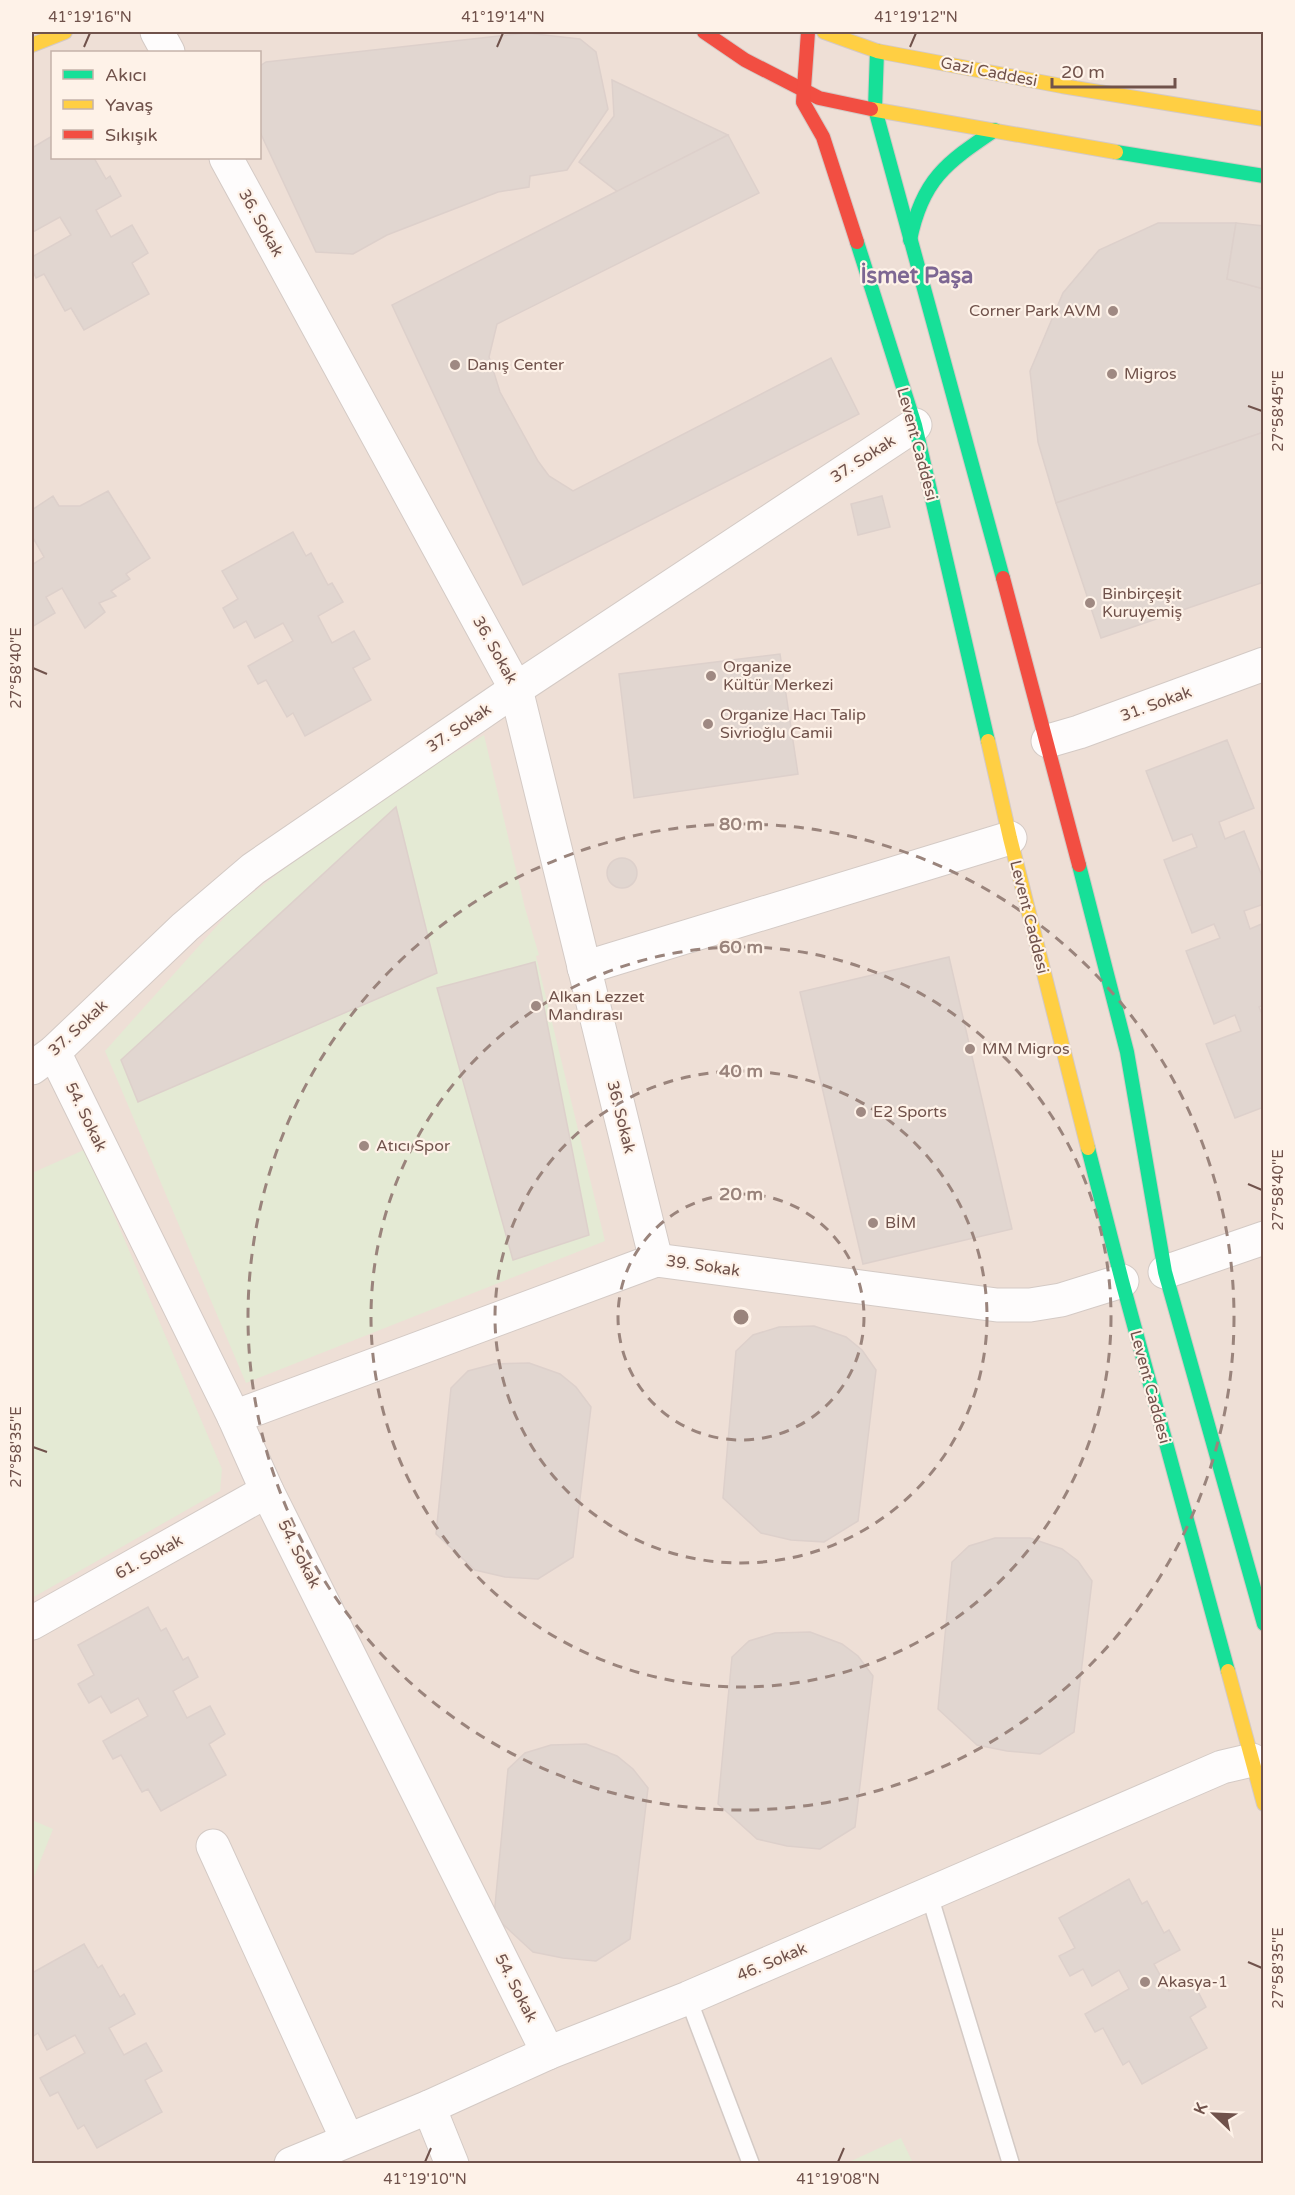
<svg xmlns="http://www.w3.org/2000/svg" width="1295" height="2195" font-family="'Varela Round',sans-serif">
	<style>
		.residential { fill: #eedfd6; fill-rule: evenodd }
		.green { fill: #e4ead4 }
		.building { fill: #e1d6d0; stroke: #ddd0cb; stroke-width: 1.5 }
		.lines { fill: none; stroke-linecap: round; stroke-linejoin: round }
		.lane-casing { stroke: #d4cac5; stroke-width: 19 }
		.street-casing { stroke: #d4cac5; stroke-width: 35 }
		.fast-casing { stroke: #d4c9c5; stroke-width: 16 }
		.slow-casing { stroke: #d4c9c5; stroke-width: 16 }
		.jam-casing { stroke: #d4c9c5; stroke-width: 16 }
		.lane { stroke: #fefcfc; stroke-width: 16 }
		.street { stroke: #fefcfc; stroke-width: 33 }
		.fast { stroke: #16e098; stroke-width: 14 }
		.slow { stroke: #ffcf43; stroke-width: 14 }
		.jam { stroke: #f24e42; stroke-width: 14 }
		.ticks { fill: none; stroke: #70524b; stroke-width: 2 }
		.ring { fill: none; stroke: #9a847c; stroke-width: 3; stroke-dasharray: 10 8 }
		.poi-dot { fill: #9f8982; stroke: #fef2e8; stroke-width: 2 }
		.labels { text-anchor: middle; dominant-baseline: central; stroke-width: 4.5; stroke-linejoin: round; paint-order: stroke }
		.street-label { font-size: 16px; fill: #70524b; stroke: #fef2e8 }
		.poi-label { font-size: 16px; fill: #70524b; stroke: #fef2e8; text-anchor: start }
		.district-label { font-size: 22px; font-weight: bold; fill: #7d6793; stroke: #fef2e8 }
		.centre { fill: #9a847c; stroke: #fef2e8; stroke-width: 3 }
		.ring-label { font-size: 18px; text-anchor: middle; font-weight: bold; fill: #9a847c; stroke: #fef2e8; stroke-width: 4.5; stroke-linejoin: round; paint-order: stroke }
		.neatline { fill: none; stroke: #70524b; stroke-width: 2 }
		.ticks-label { font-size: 15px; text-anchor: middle; fill: #70524b }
	</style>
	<rect width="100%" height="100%" fill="#f5eee8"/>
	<path class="residential" d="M32 32H1263V2163L32 2164ZM52 52H260V158H52Z"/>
	<g class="green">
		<path d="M484 735 525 908 539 955 536 956 605 1241 246 1383 105 1051 232 909 367 805Z"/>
		<path d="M86 1149 222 1469 220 1491 32 1598V1173Z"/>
		<path d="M32 1820 53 1829 32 1882Z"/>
		<path d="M901 2138 913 2163H847Z"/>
	</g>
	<g class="building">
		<path d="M526 33 580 39 596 52 608 109 567 170 530 176 529 187 498 192 387 235 353 254 316 252 260 132V66L266 62Z"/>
		<path d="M612 80 728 135 618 192 579 162 614 116Z"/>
		<path d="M728 135 759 193 497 324 489 357 500 392 538 461 549 476 573 491 831 358 859 414 523 585 392 305Z"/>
		<path d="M52 136V158H94L106 179 110 176 121 196 96 210 111 237 132 225 148 253 132 263 149 294 84 330 71 308 65 311 44 274 36 278 32 269V257L71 235 60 217 33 232 32 229V148Z"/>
		<path d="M1158 223H1236L1227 279 1264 289V432L1056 503 1038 442 1030 371 1063 293 1099 250Z"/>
		<path d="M1236 223 1264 226V289L1227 279Z"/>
		<path d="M1264 432V582L1101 638 1056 503Z"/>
		<path d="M108 491 150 558 126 574 130 579 111 591 116 596 99 603 105 612 85 628 62 588 46 597 55 613 32 627V565L44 557 32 536V510L53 496 59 506H80Z"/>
		<path d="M882 496 890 527 858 535 851 504Z"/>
		<path d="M293 532 306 556 311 553 328 585 332 583 343 602 318 616 332 643 354 631 370 659 353 668 371 700 305 736 293 713 287 717 266 680 258 684 248 666 293 641 283 623 255 638 246 621 234 628 223 608 238 599 222 571Z"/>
		<path d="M780 654 798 774 634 798 619 674Z"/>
		<path d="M1227 740 1254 808 1219 822 1225 839 1244 831 1264 881V904L1244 911 1250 929 1264 923V1005L1259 1007 1264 1019V1107L1235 1118 1206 1044 1241 1031 1235 1015 1214 1024 1186 951 1220 938 1214 924 1192 933 1164 860 1197 847 1192 834 1173 841 1146 771Z"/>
		<path d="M396 807 437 973 138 1102 121 1060Z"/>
		<circle cx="622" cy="873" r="15"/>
		<path d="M949 957 1012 1229 863 1264 800 992Z"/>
		<path d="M535 962 589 1235 513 1260 437 988Z"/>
		<path d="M814 1326 846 1337 862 1350 876 1370 858 1521 824 1542 791 1540 761 1533 723 1498 736 1351 753 1335 779 1327Z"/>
		<path d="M529 1363 560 1374 576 1387 591 1407 573 1557 538 1579 505 1577 475 1570 436 1534 451 1388 468 1371 494 1364Z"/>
		<path d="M995 1538H1030L1062 1549 1078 1561 1092 1581 1074 1732 1040 1754 1007 1751 977 1745 938 1709 952 1562 969 1546Z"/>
		<path d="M148 1607 161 1631 166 1628 183 1660 188 1657 198 1677 173 1691 187 1718 210 1706 225 1734 209 1744 226 1775 161 1811 148 1789 142 1792 121 1755 113 1759 103 1741 148 1716 138 1698 111 1713 101 1696 89 1703 78 1684 94 1675 78 1645Z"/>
		<path d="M810 1632 842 1644 858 1656 873 1676 855 1827 820 1849 787 1846 757 1839 718 1804 732 1657 749 1641 775 1633Z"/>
		<path d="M586 1744 617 1756 633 1769 648 1788 630 1939 596 1961 563 1958 533 1952 494 1916 508 1769 525 1753 551 1745Z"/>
		<path d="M1129 1879 1142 1904 1147 1901 1164 1933 1169 1930 1180 1950 1154 1964 1169 1991 1191 1978 1206 2007 1190 2017 1207 2048 1142 2084 1129 2061 1123 2065 1103 2028 1095 2032 1085 2014 1129 1989 1119 1970 1092 1986 1083 1969 1070 1976 1059 1956 1075 1948 1059 1918Z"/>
		<path d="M84 1944 98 1968 102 1965 120 1997 124 1994 135 2014 109 2028 124 2055 146 2043 162 2071 145 2080 162 2112 97 2148 84 2125 78 2129 58 2092 50 2096 40 2078 85 2053 75 2035 47 2050 38 2033 32 2037V1973Z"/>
	</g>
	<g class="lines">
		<defs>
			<g id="lane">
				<path d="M929 1894 1011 2164"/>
				<path d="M688 1998 751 2164"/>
			</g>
			<g id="street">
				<path d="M157 32 168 52"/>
				<path d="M226 158 516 689 656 1260"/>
				<path d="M1048 741 1079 732 1264 664"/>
				<path d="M584 968 1010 838"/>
				<path d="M54 1052 234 1417 267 1491 548 2053"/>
				<path d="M32 1068 54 1052 185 927 253 869 516 689 915 425"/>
				<path d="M1165 1272 1264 1238"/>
				<path d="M234 1417 656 1260 997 1305H1030L1061 1300 1122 1281"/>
				<path d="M32 1623 267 1491"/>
				<path d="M213 1846 347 2139"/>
				<path d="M429 2107 452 2164"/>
				<path d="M291 2164 429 2107 548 2053 688 1998 1222 1767 1252 1760"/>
			</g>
			<g id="fast">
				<path d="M877 51 875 109 1003 578"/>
				<path d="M1116 152 1264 176"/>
				<path d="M910 240C922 180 946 163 995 130"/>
				<path d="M857 242 915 425 988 741"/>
				<path d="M1079 865 1127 1052 1165 1272 1264 1624"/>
				<path d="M1088 1148 1122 1281 1228 1671"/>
			</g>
			<g id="slow">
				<path d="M824 32 877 51 1062 86 1264 119"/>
				<path d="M32 45 65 32"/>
				<path d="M871 109 1116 152"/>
				<path d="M988 741 1010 838 1088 1148"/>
				<path d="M1228 1671 1264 1804"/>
			</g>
			<g id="jam">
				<path d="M704 32 745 60 819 98 871 109"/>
				<path d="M808 32 803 102 823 137 857 242"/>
				<path d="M1003 578 1079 865"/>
			</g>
		</defs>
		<use href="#lane" class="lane-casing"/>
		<use href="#street" class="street-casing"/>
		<use href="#fast" class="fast-casing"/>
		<use href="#slow" class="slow-casing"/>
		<use href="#jam" class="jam-casing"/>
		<use href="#lane" class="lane"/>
		<use href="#street" class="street"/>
		<use href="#fast" class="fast"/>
		<use href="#slow" class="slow"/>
		<use href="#jam" class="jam"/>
	</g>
	<path class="ticks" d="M84 47 90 33M497 47 503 33M910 47 916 33M1248 406 1262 411M33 668 47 674M1248 1184 1262 1190M33 1447 47 1452M1248 1962 1262 1968M425 2162 431 2148M838 2162 844 2148"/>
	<g class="ring">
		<circle cx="741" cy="1317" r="123"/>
		<circle cx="741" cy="1317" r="246"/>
		<circle cx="741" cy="1317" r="370"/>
		<circle cx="741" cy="1317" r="493"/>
	</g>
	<g class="poi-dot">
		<circle cx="1113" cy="311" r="6"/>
		<circle cx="455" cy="365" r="6"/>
		<circle cx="1112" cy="374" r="6"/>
		<circle cx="1090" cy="603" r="6"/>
		<circle cx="711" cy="676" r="6"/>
		<circle cx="708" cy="724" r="6"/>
		<circle cx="536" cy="1006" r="6"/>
		<circle cx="970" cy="1049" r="6"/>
		<circle cx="861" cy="1112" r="6"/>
		<circle cx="364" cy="1146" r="6"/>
		<circle cx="873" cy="1223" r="6"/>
		<circle cx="1145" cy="1982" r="6"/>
	</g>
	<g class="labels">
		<g class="street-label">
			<text transform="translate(989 72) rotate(11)">Gazi Caddesi</text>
			<text transform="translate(261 223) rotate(61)">36. Sokak</text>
			<text transform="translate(917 444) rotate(75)">Levent Caddesi</text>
			<text transform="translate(863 459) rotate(-33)">37. Sokak</text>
			<text transform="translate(495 650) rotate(61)">36. Sokak</text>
			<text transform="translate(1156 704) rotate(-20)">31. Sokak</text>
			<text transform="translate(459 728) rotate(-34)">37. Sokak</text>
			<text transform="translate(1029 917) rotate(76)">Levent Caddesi</text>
			<text transform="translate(78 1028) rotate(-43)">37. Sokak</text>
			<text transform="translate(86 1117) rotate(64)">54. Sokak</text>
			<text transform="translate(621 1117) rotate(76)">36. Sokak</text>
			<text transform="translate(703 1266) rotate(8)">39. Sokak</text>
			<text transform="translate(1150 1387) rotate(75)">Levent Caddesi</text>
			<text transform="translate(299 1554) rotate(63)">54. Sokak</text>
			<text transform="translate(149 1557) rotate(-29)">61. Sokak</text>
			<text transform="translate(772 1962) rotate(-23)">46. Sokak</text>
			<text transform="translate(516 1988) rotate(63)">54. Sokak</text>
		</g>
		<g class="poi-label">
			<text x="1101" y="311" text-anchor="end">Corner Park AVM</text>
			<text x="467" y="365">Danış Center</text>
			<text x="1124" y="374">Migros</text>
			<text x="1102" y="594">Binbirçeşit<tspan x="1102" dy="18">Kuruyemiş</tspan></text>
			<text x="723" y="667">Organize<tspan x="723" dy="18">Kültür Merkezi</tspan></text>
			<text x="720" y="715">Organize Hacı Talip<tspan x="720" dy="18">Sivrioğlu Camii</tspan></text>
			<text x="548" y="997">Alkan Lezzet<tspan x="548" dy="18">Mandırası</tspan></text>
			<text x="982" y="1049">MM Migros</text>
			<text x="873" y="1112">E2 Sports</text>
			<text x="376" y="1146">Atıcı Spor</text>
			<text x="885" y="1223">BİM</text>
			<text x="1157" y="1982">Akasya-1</text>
		</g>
		<g class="district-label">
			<text x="917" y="276">İsmet Paşa</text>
		</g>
	</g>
	<circle cx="741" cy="1317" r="9" class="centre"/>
	<g class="ring-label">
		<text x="741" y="830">80 m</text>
		<text x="741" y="953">60 m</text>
		<text x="741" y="1077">40 m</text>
		<text x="741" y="1200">20 m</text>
	</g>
	<rect width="1295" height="2195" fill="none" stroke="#fef2e8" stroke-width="66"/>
	<rect x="51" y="51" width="210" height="108" fill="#fef2e8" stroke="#c5b2a9" stroke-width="1.5"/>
	<rect x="63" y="70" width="30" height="9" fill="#16e098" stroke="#c5b2a9" stroke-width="1.5"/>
	<text x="105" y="81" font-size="18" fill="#70524b">Akıcı</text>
	<rect x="63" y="100" width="30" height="9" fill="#ffcf43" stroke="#c5b2a9" stroke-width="1.5"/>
	<text x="105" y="111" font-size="18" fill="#70524b">Yavaş</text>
	<rect x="63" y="130" width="30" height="9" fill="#f24e42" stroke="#c5b2a9" stroke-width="1.5"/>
	<text x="105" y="141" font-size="18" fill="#70524b">Sıkışık</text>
	<g transform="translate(1214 2114) rotate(293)" stroke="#fef2e8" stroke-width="4.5" paint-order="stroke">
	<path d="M0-4.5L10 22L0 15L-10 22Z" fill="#70524b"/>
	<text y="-9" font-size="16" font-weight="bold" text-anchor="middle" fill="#70524b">K</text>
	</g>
	<path d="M1052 78v9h123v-9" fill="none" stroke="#70524b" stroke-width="3"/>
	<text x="1061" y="78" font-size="18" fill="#70524b" stroke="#fef2e8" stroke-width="4.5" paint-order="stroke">20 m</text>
	<rect x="33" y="33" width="1229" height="2129" class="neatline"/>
	<g class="ticks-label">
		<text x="90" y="22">41°19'16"N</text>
		<text x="503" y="22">41°19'14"N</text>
		<text x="916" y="22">41°19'12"N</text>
		<text transform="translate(1278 411) rotate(-90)" y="5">27°58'45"E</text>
		<text transform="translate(16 668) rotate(-90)" y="5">27°58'40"E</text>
		<text transform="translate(1278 1190) rotate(-90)" y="5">27°58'40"E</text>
		<text transform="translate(16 1447) rotate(-90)" y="5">27°58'35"E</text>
		<text transform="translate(1278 1968) rotate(-90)" y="5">27°58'35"E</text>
		<text x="425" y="2184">41°19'10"N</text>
		<text x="838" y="2184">41°19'08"N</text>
	</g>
</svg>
